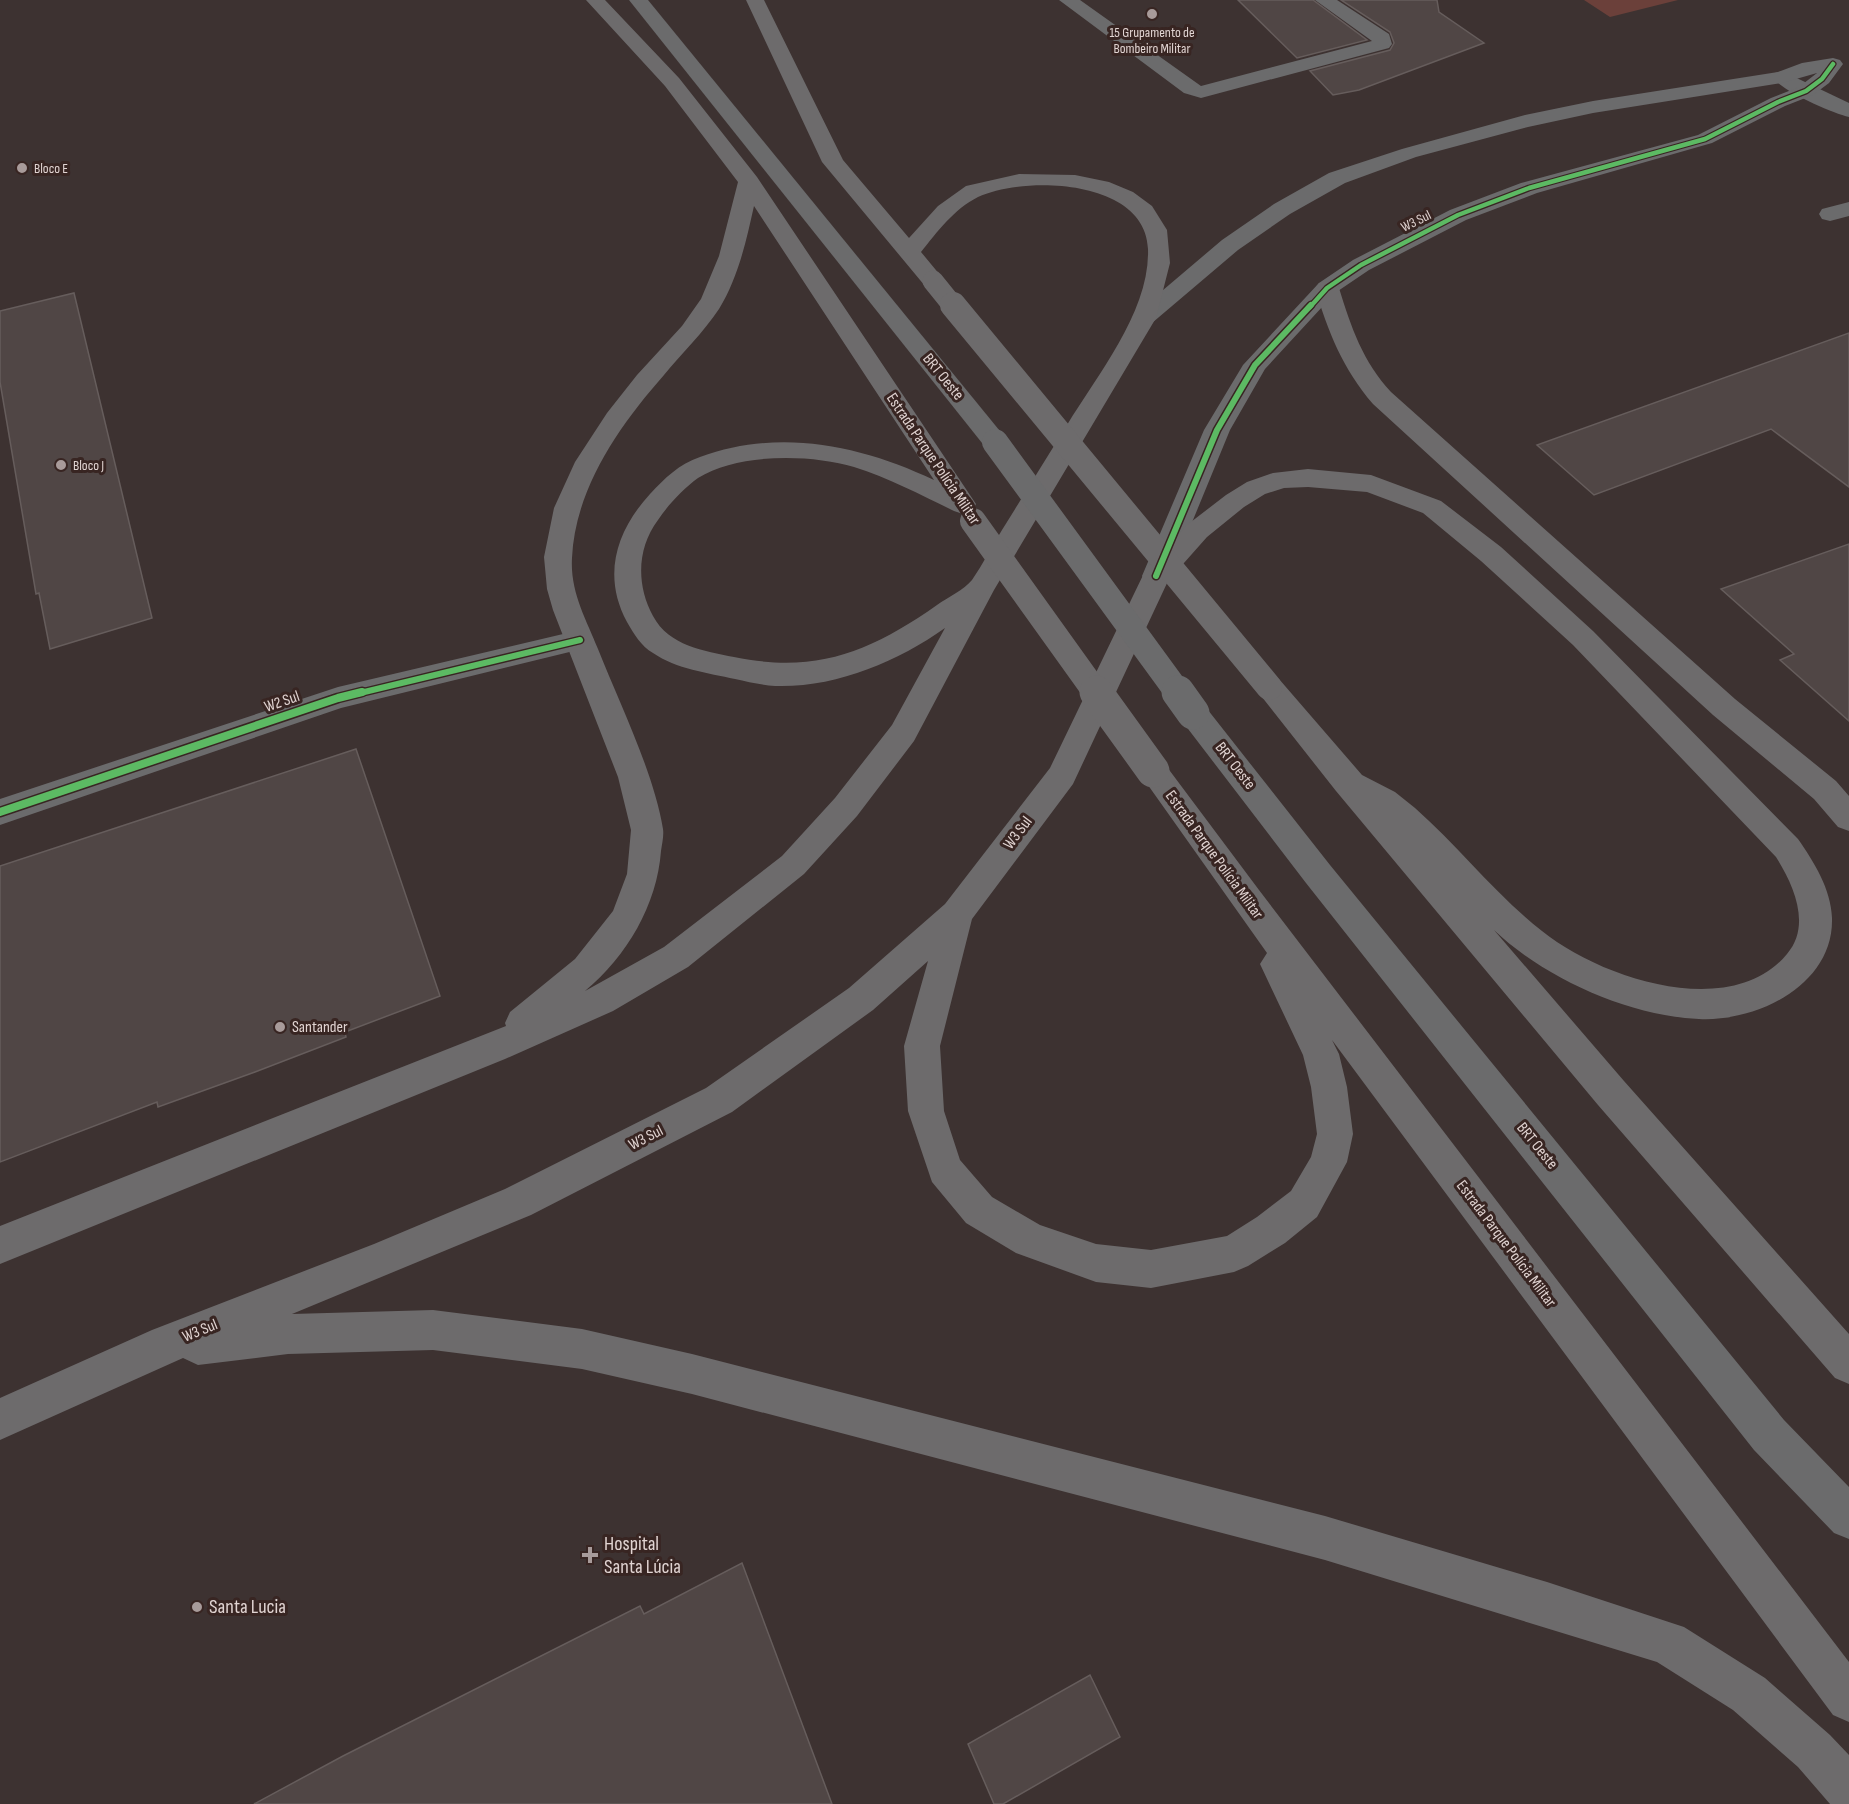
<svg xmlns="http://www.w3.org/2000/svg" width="1849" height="1804" font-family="'Sofia Sans Condensed',sans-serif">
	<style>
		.green { fill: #6b403a }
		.building { fill: #504645; stroke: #665d5c; stroke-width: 1.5 }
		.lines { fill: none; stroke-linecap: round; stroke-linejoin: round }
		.service { fill: #6b6b6c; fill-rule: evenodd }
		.tertiary { fill: #6b6b6c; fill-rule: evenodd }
		.primary { fill: #6d6b6c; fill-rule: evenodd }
		.service-bridge-far1 { stroke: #6b6b6c; stroke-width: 26 }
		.service-bridge { stroke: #6b6b6c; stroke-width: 33 }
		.primary-bridge-far2 { stroke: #6d6b6c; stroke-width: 21 }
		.primary-bridge-far1 { stroke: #6d6b6c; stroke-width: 26 }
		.primary-bridge { stroke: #6d6b6c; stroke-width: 33 }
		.cycleway-far2-casing { stroke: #382522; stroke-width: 7 }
		.cycleway-far1-casing { stroke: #382522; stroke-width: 9 }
		.cycleway-casing { stroke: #382522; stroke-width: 11 }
		.cycleway-far2 { stroke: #5cba63; stroke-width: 4.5 }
		.cycleway-far1 { stroke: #5cba63; stroke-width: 6 }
		.cycleway { stroke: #5cba63; stroke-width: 8 }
		.poi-dot { fill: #a89b9a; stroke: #382522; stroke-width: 2 }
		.labels { text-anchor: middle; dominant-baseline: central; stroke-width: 6; stroke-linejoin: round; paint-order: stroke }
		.far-poi-label { font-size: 14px; fill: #e1d4d2; stroke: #382522; text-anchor: start }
		.far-street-label { font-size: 14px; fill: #e1d4d2; stroke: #382522 }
		.street-label { font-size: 16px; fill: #e1d4d2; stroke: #382522 }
		.poi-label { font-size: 16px; fill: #e1d4d2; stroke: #382522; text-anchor: start }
		.near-poi-label { font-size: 20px; fill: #e1d4d2; stroke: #382522; text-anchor: start }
	</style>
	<rect width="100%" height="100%" fill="#3d3231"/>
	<path class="green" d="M1584 0H1678L1610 17Z"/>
	<g class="building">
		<path d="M1238 0H1313L1367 40 1297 58Z"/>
		<path d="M1341 0H1437L1439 12 1484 43 1359 90 1333 95 1310 71 1390 50 1394 43 1390 32Z"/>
		<path d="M74 293 152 618 50 649 39 593 36 594 0 382V311Z"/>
		<path d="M1849 333V487L1771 429 1594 495 1537 445Z"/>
		<path d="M1849 544V721L1780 660 1794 654 1721 589Z"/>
		<path d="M356 749 440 996 345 1032 346 1037 255 1072 158 1107 157 1102 0 1162V866Z"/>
		<path d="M742 1563 832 1804H254L343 1756 640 1606 644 1614Z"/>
		<path d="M1090 1675 1120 1737 1003 1804H994L968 1744Z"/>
	</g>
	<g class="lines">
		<g class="service">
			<path d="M629 0H648L1004 436 1008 442 1004 448 995 450 986 448Z"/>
			<path d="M1059 0H1080L1201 86 1372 41 1315 0H1337L1389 34 1392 44 1389 48 1201 98 1184 93Z"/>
			<path d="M1782 71 1849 103V117C1831 113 1782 91 1772 77L1775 73Z"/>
			<path d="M1849 202V216L1830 221 1822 219 1819 214 1822 209Z"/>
			<path d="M1193 702 1204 705 1330 865 1784 1420 1849 1487V1539L1834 1533 1754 1450 1306 883 1182 721 1178 713 1182 705Z"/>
		</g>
		<g class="tertiary">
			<path d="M1833 58 1840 60 1843 64 1829 83 1813 95 1785 106 1712 143 1537 193 1466 220 1369 270 1335 293 1265 369 1230 430 1170 576 1166 583 1156 586 1146 583 1142 576 1204 430 1243 365 1319 283 1353 260 1450 210 1521 183 1698 135 1771 98 1799 87 1817 73 1782 83 1593 113 1528 127 1416 157 1345 183 1290 214 1238 250 1152 323 1144 325 1136 323 1132 318 1136 313 1222 240 1274 204 1329 173 1402 149 1525 115 1593 101 1778 72 1802 63Z"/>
			<path d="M580 630 590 633 594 640 590 647 341 708 0 825V799L338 687Z"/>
		</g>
		<g class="primary">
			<path d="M586 0H605L679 78 757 177 976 504 972 511 963 514 954 511C921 495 889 478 854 467 810 454 738 453 698 478 683 489 668 505 658 520 637 548 636 585 653 616 669 646 704 651 734 657 816 674 870 652 937 605 948 597 964 590 972 580 983 564 992 546 1002 530 1024 495 1045 460 1067 425 1098 374 1150 311 1148 249 1146 179 1025 175 978 197 954 209 937 232 921 252L945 281 941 286 933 288 925 286 822 162 746 0H764L843 160 909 238 938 206 966 186 1019 174 1075 175 1109 182 1133 192 1152 206 1167 230 1170 263 1156 318 994 590 914 741 857 816 804 874 688 967 613 1011 505 1059 0 1264V1226L506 1026 505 1023 510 1012 575 959 613 911 627 874 631 830 618 777 553 610 547 589 544 557 554 508 575 462 607 413 637 375 682 326 701 299 719 256 738 182 665 86ZM754 206 934 480C860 445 779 428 700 457 679 464 665 478 650 494 616 531 602 576 627 622 634 634 641 646 653 653 676 669 708 673 735 679 748 682 762 685 775 686 835 688 897 662 945 628L892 725 835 798 782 856 664 947 585 991C627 956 657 905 661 851 662 844 664 836 663 829 654 773 619 702 598 649 586 619 570 592 572 558 575 489 619 426 664 375 682 353 703 333 719 309 738 278 746 242 754 206Z"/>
			<path d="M1327 281 1335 283 1339 288C1351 327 1363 362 1391 392L1735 699 1836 781 1849 796V831L1838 827 1814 799 1713 715 1373 404C1343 369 1328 332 1315 288L1319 283Z"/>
			<path d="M1308 469 1371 475 1441 501 1501 547 1593 631 1798 839C1814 862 1831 889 1832 918 1834 985 1757 1022 1699 1019 1629 1016 1544 978 1494 930L1624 1081 1849 1334V1384L1835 1378 1598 1105 1336 791 1254 687 1259 679 1269 676 1279 679 1362 775 1395 792 1415 808C1459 847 1496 895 1542 931 1600 978 1731 1022 1787 954 1812 925 1793 884 1776 857L1573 645 1481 561 1423 513 1367 492 1308 487 1284 488 1265 494 1244 507 1207 537 1168 581 1073 784 972 919 940 1046 944 1111 960 1160 992 1197 1040 1225 1096 1244 1151 1250 1227 1236 1257 1217 1291 1191 1311 1157 1317 1134 1311 1087 1303 1055 1260 964 1267 953 1138 771 1142 763 1153 759 1164 763 1259 890 1849 1662V1722L1833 1715 1332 1040 1339 1054 1347 1087 1353 1134 1347 1162 1317 1217 1285 1243 1248 1266 1234 1272 1151 1288 1096 1282 1016 1253 966 1223 932 1182 908 1111 904 1046 928 961 873 1010 732 1112 531 1215 292 1314 433 1310 582 1329 692 1354 1325 1516 1547 1582 1684 1627 1765 1678 1830 1735 1849 1755V1804H1830L1798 1767 1733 1710 1657 1662 1325 1560 692 1394 582 1369 433 1350 288 1354 198 1365 183 1358 0 1440V1398L152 1330 374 1244 505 1189 706 1088 849 988 945 904 1050 768 1146 569 1187 525 1226 495 1247 482 1273 473Z"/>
		</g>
		<path class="service-bridge-far1" d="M995 442 1179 694"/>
		<path class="service-bridge" d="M1178 692 1193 713"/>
		<path class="primary-bridge-far2" d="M933 281 954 307"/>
		<g class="primary-bridge-far1">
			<path d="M953 305 1269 687"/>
			<path d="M973 521 1097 694"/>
		</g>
		<path class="primary-bridge" d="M1096 692 1153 771"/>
		<defs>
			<path id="cycleway-far2" d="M1310 307 1327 288 1361 265 1458 215 1529 188 1705 139 1778 102 1806 91 1822 79 1833 64"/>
			<g id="cycleway-far1">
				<path d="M1156 576 1217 430 1255 365 1311 305"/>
				<path d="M356 694 580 640"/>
			</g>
			<path id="cycleway" d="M0 812 338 698 362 692"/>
		</defs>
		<use href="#cycleway-far2" class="cycleway-far2-casing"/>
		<use href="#cycleway-far1" class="cycleway-far1-casing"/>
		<use href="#cycleway" class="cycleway-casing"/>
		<use href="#cycleway-far2" class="cycleway-far2"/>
		<use href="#cycleway-far1" class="cycleway-far1"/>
		<use href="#cycleway" class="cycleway"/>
	</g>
	<g class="poi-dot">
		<circle cx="1152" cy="14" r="6"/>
		<circle cx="22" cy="168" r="6"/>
		<circle cx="61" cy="465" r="6"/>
		<circle cx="280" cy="1027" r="6"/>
		<path d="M587 1546h6v6h6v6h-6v6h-6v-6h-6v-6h6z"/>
		<circle cx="197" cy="1607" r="6"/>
	</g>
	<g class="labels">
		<g class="far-poi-label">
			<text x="1152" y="32" text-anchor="middle">15 Grupamento de<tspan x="1152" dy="16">Bombeiro Militar</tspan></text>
			<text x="34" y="168">Bloco E</text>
			<text x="73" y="465">Bloco J</text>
		</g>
		<g class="far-street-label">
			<text transform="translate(1416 221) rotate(-26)">W3 Sul</text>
		</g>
		<g class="street-label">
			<text transform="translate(943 377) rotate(51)">BRT Oeste</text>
			<text transform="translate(933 459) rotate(56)">Estrada Parque Polícia Militar</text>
			<text transform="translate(282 702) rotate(-19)">W2 Sul</text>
			<text transform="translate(1235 766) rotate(52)">BRT Oeste</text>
			<text transform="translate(1018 833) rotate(-53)">W3 Sul</text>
			<text transform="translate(1214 855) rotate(54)">Estrada Parque Polícia Militar</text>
			<text transform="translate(646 1138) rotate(-27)">W3 Sul</text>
			<text transform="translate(1537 1146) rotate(51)">BRT Oeste</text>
			<text transform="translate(1506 1244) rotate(53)">Estrada Parque Polícia Militar</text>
			<text transform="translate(200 1331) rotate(-22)">W3 Sul</text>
		</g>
		<g class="poi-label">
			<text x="292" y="1027">Santander</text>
		</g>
		<g class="near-poi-label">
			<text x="604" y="1544">Hospital<tspan x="604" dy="23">Santa Lúcia</tspan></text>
			<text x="209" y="1607">Santa Lucia</text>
		</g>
	</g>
</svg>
